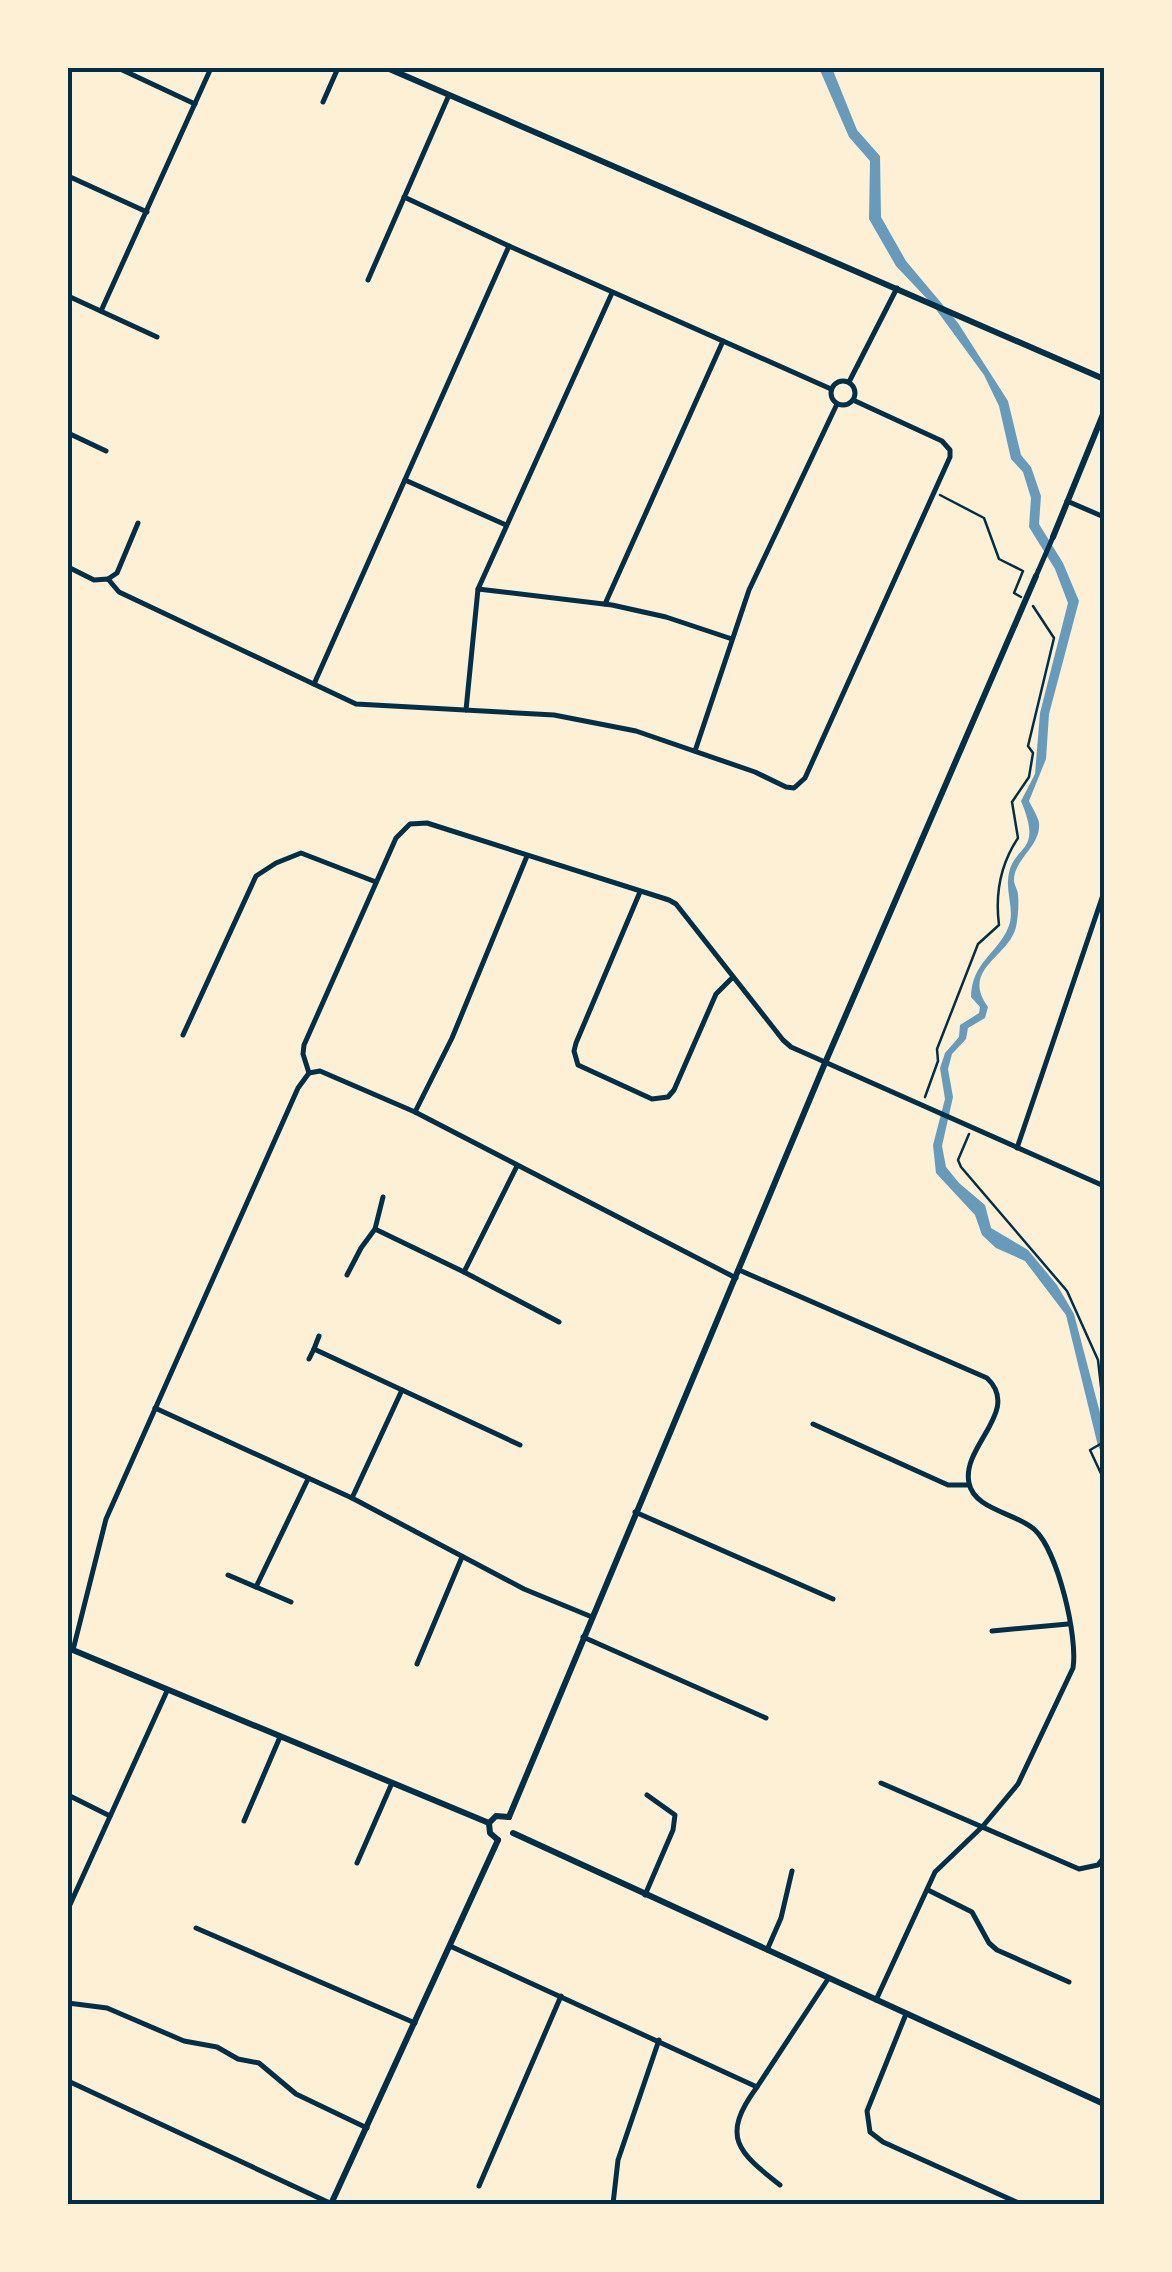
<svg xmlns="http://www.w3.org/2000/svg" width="1172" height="2272" font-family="'Exo 2',sans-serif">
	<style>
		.water { fill: #669bbc }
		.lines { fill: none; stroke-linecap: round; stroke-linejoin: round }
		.path { stroke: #003049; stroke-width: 2.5 }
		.minor { stroke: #003049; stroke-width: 5 }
		.tertiary { stroke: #003049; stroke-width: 6 }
		.neatline { fill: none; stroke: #003049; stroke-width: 4 }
	</style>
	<rect width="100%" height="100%" fill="#fdf0d5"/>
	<path class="water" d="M819 68H832L857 130 880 156 881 217 906 261 958 323 1008 401 1021 455 1031 467 1041 496 1039 524 1063 563 1079 601 1049 714 1046 759 1029 801C1032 807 1038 817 1039 823 1041 846 1014 859 1014 880 1014 885 1018 890 1018 895 1019 904 1018 918 1016 927 1009 957 960 969 988 1007L985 1018 968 1028 966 1039 952 1054 948 1069 953 1097 942 1146 946 1167 959 1183 985 1205 991 1228 1028 1250 1057 1285 1074 1314 1104 1428V1457L1098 1446 1066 1315 1025 1261 996 1248 982 1235 975 1215 936 1173 933 1145 945 1099 940 1068 945 1053 959 1037 960 1025 979 1013 980 1007 971 997C972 962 997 954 1008 928 1015 913 1007 896 1008 881 1010 842 1045 858 1021 801L1035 774 1040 713 1068 603 1055 569 1029 527 1031 498 1023 472 1011 459 999 406 984 375 932 304 896 266 869 219 870 161 849 137Z"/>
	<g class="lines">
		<g class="path">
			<path d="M940 495 984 518 999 559 1023 571 1014 593 1021 597"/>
			<path d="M925 1097 938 1061 937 1049 978 944 999 925C995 894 1000 865 1018 838L1012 802 1029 777 1033 753 1028 746 1054 638 1033 606"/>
			<path d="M969 1134 958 1160 961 1167 1067 1291 1098 1360 1104 1413"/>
			<path d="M1104 1442 1090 1450 1104 1480"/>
		</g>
		<g class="minor">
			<path d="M118 68 195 104"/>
			<path d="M323 102 338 68"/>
			<path d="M68 176 147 212"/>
			<path d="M404 197 509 246 831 389"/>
			<path d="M368 280 449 95"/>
			<path d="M68 296 157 337"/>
			<path d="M101 311 211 68"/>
			<circle cx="843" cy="393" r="12"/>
			<path d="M849 382 897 288"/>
			<path d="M68 433 106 451"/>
			<path d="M405 480 506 525"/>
			<path d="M1067 501 1104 517"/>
			<path d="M68 567 94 580 108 579 119 592 356 704 554 715 636 731 755 772 786 787 794 788 805 778 950 457V450L942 441 853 400"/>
			<path d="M1036 576 1053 537"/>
			<path d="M108 579 117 573 138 523"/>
			<path d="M478 589 612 605 666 617 732 639"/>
			<path d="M605 604 723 341"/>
			<path d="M314 684 509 246"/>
			<path d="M466 710 478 589 612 293"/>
			<path d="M695 751 749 590 837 404"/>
			<path d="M640 892 576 1043 574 1051 578 1065 652 1099 668 1097 674 1090 716 994 732 978"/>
			<path d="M183 1035 256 876 276 863 301 853 376 882"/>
			<path d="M309 1073 303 1054 304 1045 396 838 410 824 427 823 669 900 676 904 783 1040 791 1047 1104 1186"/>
			<path d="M309 1073 320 1071 415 1112 736 1278"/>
			<path d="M415 1112 452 1038 527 856"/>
			<path d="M1017 1148 1104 892"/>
			<path d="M375 1229 464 1272 517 1166"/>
			<path d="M739 1270 987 1378C1022 1411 961 1446 969 1483 974 1510 1017 1513 1035 1530 1058 1552 1078 1637 1073 1668L1018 1784 983 1826 935 1872 876 2000"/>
			<path d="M464 1272 559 1322"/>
			<path d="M347 1275 361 1248 375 1229 383 1197"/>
			<path d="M319 1336 314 1349 520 1445"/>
			<path d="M309 1359 314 1349"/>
			<path d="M155 1408 352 1498 524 1589 592 1617"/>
			<path d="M813 1424 948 1485H969"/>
			<path d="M352 1498 402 1390"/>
			<path d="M635 1512 833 1599"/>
			<path d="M228 1575 291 1602"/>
			<path d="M256 1587 308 1479"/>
			<path d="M992 1631 1068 1624"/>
			<path d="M583 1637 766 1718"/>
			<path d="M73 1650 106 1519 298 1088 309 1073"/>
			<path d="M417 1664 462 1557"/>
			<path d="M881 1783 1079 1869 1098 1865 1104 1857"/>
			<path d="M68 1795 110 1816"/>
			<path d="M244 1821 280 1737"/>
			<path d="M357 1863 392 1783"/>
			<path d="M928 1890 972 1912 989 1943 997 1950 1069 1982"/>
			<path d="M645 1895 673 1830 675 1815 647 1795"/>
			<path d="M68 1909 167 1691"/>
			<path d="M196 1928 415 2023"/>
			<path d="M450 1946 757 2087 828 1979"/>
			<path d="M767 1950 781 1918 792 1871"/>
			<path d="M68 2003 107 2008 184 2041 217 2047 238 2059 259 2063 296 2094 367 2128"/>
			<path d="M906 2014 867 2111 870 2132 883 2142 1021 2204"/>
			<path d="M68 2081 332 2204"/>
			<path d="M757 2087C720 2137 738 2152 780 2185"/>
			<path d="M479 2186 561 1996"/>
			<path d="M613 2204 618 2160 659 2040"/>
		</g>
		<g class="tertiary">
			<path d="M387 68 1104 379"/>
			<path d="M1053 537 1104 412"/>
			<path d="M68 1648 489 1823"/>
			<path d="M509 1817 825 1063 1036 576"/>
			<path d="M489 1823 496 1816 509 1817"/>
			<path d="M489 1823 490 1833 498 1840"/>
			<path d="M513 1833 1104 2104"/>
			<path d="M331 2204 498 1840"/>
		</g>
	</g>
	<rect width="1172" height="2272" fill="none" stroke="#fdf0d5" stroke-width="140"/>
	<rect x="70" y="70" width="1032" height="2132" class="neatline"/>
</svg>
